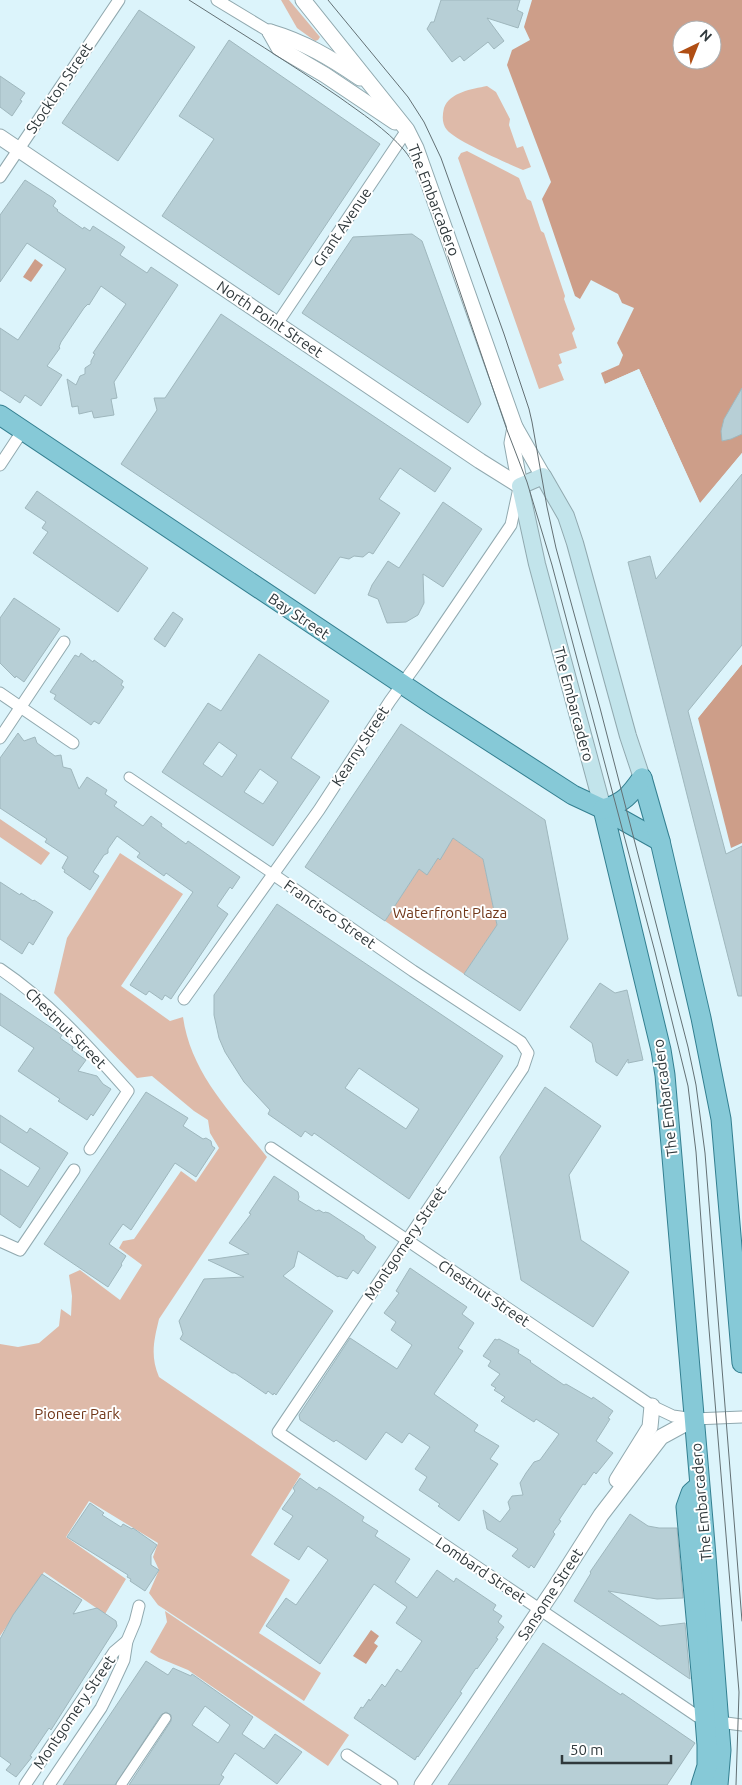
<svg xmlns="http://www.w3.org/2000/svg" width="742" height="1785" font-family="Ubuntu,sans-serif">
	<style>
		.green { fill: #debaa9 }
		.water { fill: #cd9e89; fill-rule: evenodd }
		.pier { fill: #dcf4fb }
		.building { fill: #b7cfd6; stroke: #9fb7bd; fill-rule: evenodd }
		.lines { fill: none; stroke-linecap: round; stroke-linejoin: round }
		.pedestrian-casing { stroke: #91a9af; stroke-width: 11 }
		.minor-casing { stroke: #91a9af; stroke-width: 13 }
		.tertiary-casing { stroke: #91a9af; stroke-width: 17 }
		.secondary-casing { stroke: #91a9af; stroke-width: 18 }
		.primary-casing { stroke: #337f90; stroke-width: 21 }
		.pedestrian { stroke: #fff; stroke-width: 9 }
		.minor { stroke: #fff; stroke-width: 11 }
		.tertiary { stroke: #fff; stroke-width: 15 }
		.secondary { stroke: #c2e4eb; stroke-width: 16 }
		.primary { stroke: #86c9d7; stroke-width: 19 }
		.tram { stroke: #637074; stroke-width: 1 }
		.labels { text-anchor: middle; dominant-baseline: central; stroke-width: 4; stroke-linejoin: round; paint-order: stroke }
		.street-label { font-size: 15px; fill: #2f383b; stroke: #fff }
		.park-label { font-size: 15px; fill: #713719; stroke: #fff }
	</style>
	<rect width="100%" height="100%" fill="#dcf4fb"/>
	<g class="green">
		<path d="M281 0H289L320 37 318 40 315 41 297 28Z"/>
		<path d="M487 86 496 92 510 119 509 125 517 148 523 146 531 167 523 170C507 163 456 141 447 130 442 124 442 116 444 108 450 92 472 89 487 86Z"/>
		<path d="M467 151 519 178 527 199 531 201 541 231 544 233 565 296 564 299 575 329 572 333 577 348 559 354 562 363 558 365 564 380 539 389 458 158 461 153Z"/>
		<path d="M0 819 50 853 41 865 0 837Z"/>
		<path d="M453 838 483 859 497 925 464 974 385 921 419 869 427 874 435 863 428 858 431 854 440 859Z"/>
		<path d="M120 853 183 894 121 986 170 1021 183 1017C191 1074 232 1114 267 1157L159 1319C154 1340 150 1356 159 1377L301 1474 251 1555 290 1580 259 1633 321 1673 304 1701 158 1605 149 1593 159 1570 153 1557 158 1543 89 1501 66 1537 126 1579 105 1614 44 1572 0 1636V1344L18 1347 39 1343 59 1326 61 1309 71 1316 72 1296 69 1275 80 1270 120 1300 142 1265 119 1248 123 1241 134 1239 181 1171 196 1182 219 1148 210 1133 208 1120 194 1111 152 1076 137 1078 54 993 67 938Z"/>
		<path d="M165 1611 349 1735 328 1766 188 1670 159 1658 150 1652 167 1622Z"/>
	</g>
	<g class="water">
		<path d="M532 0H742V453L700 504 639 369 605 384 601 373 619 365 623 355 617 343 634 308 622 303 618 294 591 280 580 299 575 296 542 199 551 182 507 65 512 50 530 40 524 27ZM682 30H712V60H682Z"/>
		<path d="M35 259 43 265 31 282 23 277Z"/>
		<path d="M742 664V843L731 848 698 718Z"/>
		<path d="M371 1630 379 1636 374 1643 378 1646 366 1664 353 1656Z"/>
	</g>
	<g class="pier">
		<path d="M639 369 700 503 742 453V457L701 506 698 505 638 372 605 387V384Z"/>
		<path d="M742 662V664L698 718 697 715Z"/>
	</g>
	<g class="building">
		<path d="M441 0H520L517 10 523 13 518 28 487 18 504 41 494 49 488 42 464 61 460 56 452 62 427 29 431 22H434Z"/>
		<path d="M139 10 195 47 118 161 62 123Z"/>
		<path d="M229 40 380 144 279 295 162 216 214 139 179 116Z"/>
		<path d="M0 76 25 93 20 100 22 101 12 116 0 107Z"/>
		<path d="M25 180 53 198 56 201 53 206 58 210 57 211 83 229 84 227 90 231 93 226 121 244 125 247 120 255 147 273 151 267 178 285 114 382 117 398 111 399 114 415 94 418 92 411 79 414 78 406 72 407 67 379 76 385 80 376 85 374V368L91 364V361L95 354 93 353 126 304 101 286 89 305 88 304 84 308 61 342 59 347 60 348 47 366 62 375 41 406 25 395 20 403 0 390V328L18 340 66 269 27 243 0 282V215Z"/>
		<path d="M412 234 422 241 481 404 468 423 302 313 353 237Z"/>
		<path d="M221 314 451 468 435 492 400 468 379 499 400 513 373 554 369 552 363 557 354 556 349 559 340 557 315 594 121 464 157 410 154 398H165Z"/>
		<path d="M742 388V434L731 439 722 441 721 431 724 419Z"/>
		<path d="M742 474V645L688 711 726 854 742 846V996H738L628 562 650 556 656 579Z"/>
		<path d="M37 491 148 568 118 612 33 553 48 532 42 528 46 522 25 508Z"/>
		<path d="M443 502 482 529 443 587 423 574 424 603 418 615 406 622 387 623 378 599 368 595 372 585 388 561 399 568Z"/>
		<path d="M14 598 60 629 24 682 16 676 15 678 0 663V618Z"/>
		<path d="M173 612 183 619 165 647 154 639Z"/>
		<path d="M81 653 93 662 94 660 123 681 121 685 124 687 99 724 94 721 91 725 54 699 56 695 50 692 75 655 79 657Z"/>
		<path d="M259 654 329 701 291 758 320 777 273 846 162 772 208 703 221 711ZM219 742 237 755 222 777 203 764ZM260 769 278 782 263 804 244 792Z"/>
		<path d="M401 724 545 820 568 939 520 1011 464 974 497 925 483 859 453 838 440 860 438 858 427 875 419 869 385 921 305 867Z"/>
		<path d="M18 733 24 741 35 737 37 743 55 756 61 755 63 767 71 769 79 789 87 777 107 790 105 794 117 802 114 806 143 826 151 816 162 824 161 826 186 844 188 841 240 877 232 889 230 887 217 906 228 914 171 999 165 995 162 1000 149 991 146 995 130 985 193 892 166 873 164 876 137 857 140 853 117 836 108 849V853L104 855 93 872 99 876 90 890 64 872 65 870 62 868 68 857 45 842 47 839 0 808V758Z"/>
		<path d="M0 882 20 895 21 893 33 901 34 900 53 912 33 945 29 942 22 954 0 939Z"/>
		<path d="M277 904 503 1056 409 1199 314 1133 312 1136 305 1131 301 1137 268 1114 270 1110 244 1082 225 1052 219 1038 214 1015V995ZM359 1068 419 1109 406 1129 345 1088Z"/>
		<path d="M600 983 615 993 627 990 643 1060 628 1063V1059L617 1076 596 1062 592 1043 570 1027Z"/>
		<path d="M0 993 62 1035 60 1038 73 1047 72 1050 86 1060 78 1071 97 1076 103 1084 111 1089 93 1116 91 1114 87 1120 58 1101 60 1099 18 1071 34 1048 0 1025Z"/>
		<path d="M545 1087 601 1126 569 1175 581 1240 629 1272 593 1327 521 1280 500 1157Z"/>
		<path d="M146 1092 188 1118 183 1126 203 1139 206 1138 211 1141 212 1146 215 1148 196 1177 175 1163 131 1230 123 1224 109 1244 126 1256 121 1264 122 1265 108 1287 44 1244Z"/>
		<path d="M0 1115 27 1133 30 1128 68 1153 20 1228 0 1214V1169L28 1187 40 1168 0 1142Z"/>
		<path d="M274 1176 298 1192 299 1197 298 1200 316 1211 319 1210 324 1213 325 1212 329 1213 364 1236 365 1239 376 1247 358 1274 353 1270 347 1279 339 1276 338 1277 298 1251 294 1267 283 1276 333 1311 276 1395 274 1393 273 1395 268 1391 266 1394 235 1373H232L180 1339 183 1334 179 1321 204 1279 244 1277 208 1260 249 1254 229 1243 251 1214 249 1213Z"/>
		<path d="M410 1268 467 1307 462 1314 474 1323 458 1348 463 1351 434 1394 478 1425 474 1431 499 1446 490 1459 498 1464 459 1521 438 1506 440 1504 419 1490 427 1477 415 1469 430 1447 409 1433 402 1443 386 1432 366 1460 336 1440 334 1442 300 1420 299 1415 350 1338 397 1369 412 1345 391 1330 396 1322 384 1313 399 1293 396 1291Z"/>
		<path d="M495 1339 497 1340 499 1339 519 1350 518 1353 531 1361 530 1362 564 1385 566 1384 592 1399 593 1397 613 1411 608 1418 610 1419 596 1441 613 1453 596 1474 594 1472 585 1485 583 1484 559 1520 561 1521 553 1532 555 1534 534 1568 531 1565 529 1568 512 1556 518 1549 487 1529 483 1510 500 1522 510 1509 508 1502 512 1496 523 1495 520 1483 526 1473 534 1462 540 1460 559 1434 536 1419 534 1422 501 1401 505 1397 494 1390 496 1388 491 1385 500 1374 488 1366 491 1361 483 1356Z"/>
		<path d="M300 1478 317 1490 319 1487 327 1492 364 1517 362 1521 378 1531 375 1536 410 1559 395 1582 417 1598 437 1570 454 1582 456 1578 496 1605 493 1610 502 1616 498 1622 504 1627 496 1638 498 1639 477 1669 476 1668 460 1692 462 1693 418 1757 417 1756 415 1760 354 1718 361 1707 363 1708 369 1699 370 1701 382 1684 385 1687 397 1669 401 1672 422 1641 396 1623 407 1607 374 1584 320 1664 266 1626 286 1598 296 1605 328 1560 308 1546 299 1560 274 1544 293 1516 282 1509 295 1491 293 1488Z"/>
		<path d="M90 1503 104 1513 102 1515 121 1527 123 1524 132 1529 133 1528 157 1545 151 1555V1565L159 1570 145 1591 130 1581 131 1579 127 1577 128 1575 67 1537Z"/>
		<path d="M630 1514 648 1526 659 1528H677L683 1598 657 1599 608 1591 660 1626 685 1623 690 1679 574 1601 591 1573 590 1572Z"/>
		<path d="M42 1574 82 1600 73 1614 97 1608 116 1621 117 1626 51 1730 49 1728 30 1756 32 1757 16 1777 6 1770 11 1764 0 1756V1639L13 1615Z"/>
		<path d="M543 1643 621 1695 622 1693 695 1743 667 1785H448Z"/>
		<path d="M146 1661 168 1675 173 1668 191 1676 192 1674 253 1717 242 1734 264 1749 275 1734 302 1752 277 1784 235 1753 221 1775 224 1777 219 1785H129L171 1721V1715L166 1712 161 1715 115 1785H63ZM205 1706 230 1725 218 1743 192 1725Z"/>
	</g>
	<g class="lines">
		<defs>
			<g id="pedestrian">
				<path d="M129 777 274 875"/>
				<path d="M121 1785 166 1718"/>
			</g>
			<g id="minor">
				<path d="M217 0 270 32"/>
				<path d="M0 177 119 0"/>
				<path d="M277 324 407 130"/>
				<path d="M0 465 23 430"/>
				<path d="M0 693 73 743"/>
				<path d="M0 738 64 642"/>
				<path d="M274 875 413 971 521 1042 528 1053 523 1068 278 1432 697 1716 719 1722 742 1725"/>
				<path d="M0 969C49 1002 89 1047 128 1091L90 1149"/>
				<path d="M184 999 319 810 390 701 416 665 511 525 519 488"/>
				<path d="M271 1148 652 1406 673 1416 694 1419 742 1417"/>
				<path d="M0 1241 20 1250 74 1170"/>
				<path d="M347 1755 392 1785"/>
				<path d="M25 1785 114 1652 127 1641"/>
				<path d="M49 1785 101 1708 112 1686 124 1660 127 1641 135 1622 139 1606"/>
			</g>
			<g id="tertiary">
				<path d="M303 0 407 130 416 148 515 427 543 476"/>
				<path d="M270 32 279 48 325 75 395 122"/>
				<path d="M270 32C304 42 331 58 360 78"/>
				<path d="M0 137 480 461 520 486"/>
				<path d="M515 427 512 443 520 486"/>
				<path d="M617 1480 650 1427 652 1406"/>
				<path d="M422 1785 554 1589 601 1515 661 1437 694 1419"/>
			</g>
			<path id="secondary" d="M603 809 537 564 520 486 543 476 566 516 575 543 628 736 642 778"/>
			<g id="primary">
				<path d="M0 415 432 704 573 795 603 809 660 841"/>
				<path d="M642 778 660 841 701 1018 721 1119 742 1363"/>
				<path d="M603 809 661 1050 665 1075 706 1556 721 1750 718 1785"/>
				<path d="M603 809C624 803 630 795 642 778"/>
				<path d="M699 1486 691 1493 686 1507 703 1694 707 1745V1766L701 1785"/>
			</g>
		</defs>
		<use href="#pedestrian" class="pedestrian-casing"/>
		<use href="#minor" class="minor-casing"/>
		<use href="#tertiary" class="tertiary-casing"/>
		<use href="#secondary" class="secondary-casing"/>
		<use href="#primary" class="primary-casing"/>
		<use href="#pedestrian" class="pedestrian"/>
		<use href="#minor" class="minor"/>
		<use href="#tertiary" class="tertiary"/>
		<use href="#secondary" class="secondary"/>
		<use href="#primary" class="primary"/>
		<g class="tram">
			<path d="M189 0C239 32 290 63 339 97 361 113 386 129 404 150 413 161 419 173 424 186L507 430 527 482 552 565 655 952 688 1086 696 1152 708 1317 739 1692 736 1785"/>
			<path d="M328 0 408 97 424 122 441 158 504 334 529 409 532 422 547 507 556 548 600 708 688 1047 696 1085 705 1153 742 1621"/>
		</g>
	</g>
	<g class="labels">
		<g class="street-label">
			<text transform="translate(59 88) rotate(-56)">Stockton Street</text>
			<text transform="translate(434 200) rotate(69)">The Embarcadero</text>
			<text transform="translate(342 227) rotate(-56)">Grant Avenue</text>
			<text transform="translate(270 319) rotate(34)">North Point Street</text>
			<text transform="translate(299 616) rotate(34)">Bay Street</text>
			<text transform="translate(574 704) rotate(75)">The Embarcadero</text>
			<text transform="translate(360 746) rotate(-57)">Kearny Street</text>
			<text transform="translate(330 914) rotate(35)">Francisco Street</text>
			<text transform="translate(66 1028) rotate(45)">Chestnut Street</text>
			<text transform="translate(665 1098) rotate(-97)">The Embarcadero</text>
			<text transform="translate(405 1243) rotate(-56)">Montgomery Street</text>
			<text transform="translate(484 1293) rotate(34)">Chestnut Street</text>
			<text transform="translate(701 1502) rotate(-95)">The Embarcadero</text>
			<text transform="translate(481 1570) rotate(34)">Lombard Street</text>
			<text transform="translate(550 1594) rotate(-57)">Sansome Street</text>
			<text transform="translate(74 1712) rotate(-56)">Montgomery Street</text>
		</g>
		<g class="park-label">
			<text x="450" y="912">Waterfront Plaza</text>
			<text x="77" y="1413">Pioneer Park</text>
		</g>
	</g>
	<g transform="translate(697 45) rotate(43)"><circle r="24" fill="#ffffff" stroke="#acafb1"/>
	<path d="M0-4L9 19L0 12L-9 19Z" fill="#b04e14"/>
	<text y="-8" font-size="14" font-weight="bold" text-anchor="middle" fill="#2f383b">N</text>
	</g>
	<path d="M562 1755v8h109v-8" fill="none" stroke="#2f383b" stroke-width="2.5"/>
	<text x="570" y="1755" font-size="15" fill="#2f383b" stroke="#ffffff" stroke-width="4" paint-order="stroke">50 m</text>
</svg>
